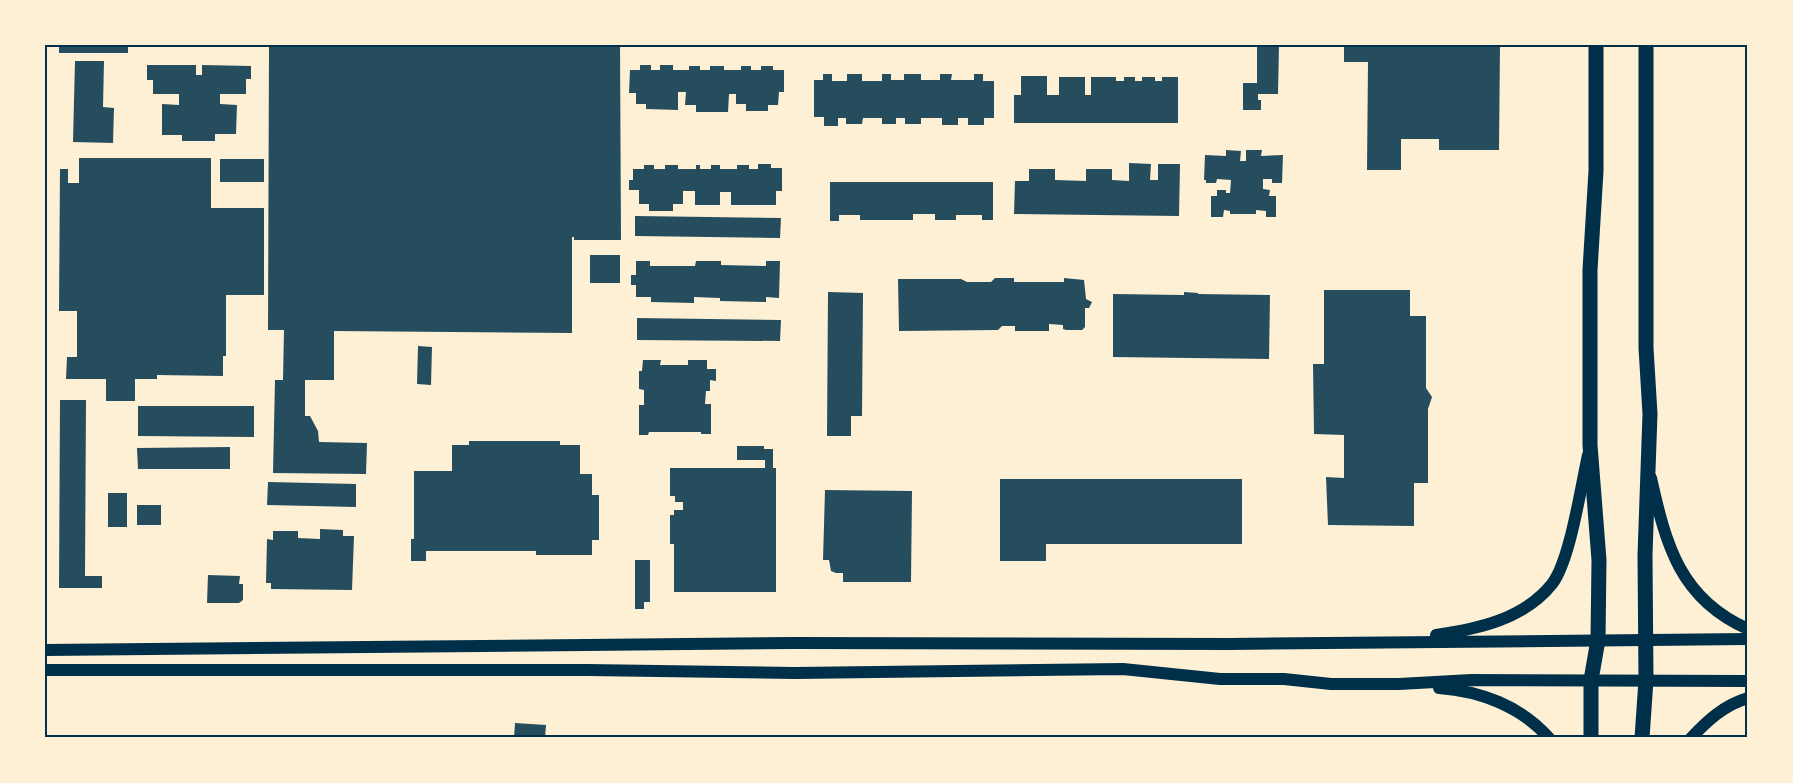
<svg xmlns="http://www.w3.org/2000/svg" width="1793" height="783" font-family="'Alegreya Sans',sans-serif">
	<style>
		.building { fill: #264d5e }
		.lines { fill: none; stroke-linecap: round; stroke-linejoin: round }
		.secondary { stroke: #003049; stroke-width: 12 }
		.primary { stroke: #003049; stroke-width: 15 }
		.neatline { fill: none; stroke: #003049; stroke-width: 2 }
	</style>
	<rect width="100%" height="100%" fill="#fdf0d5"/>
	<g class="building">
		<rect x="59" y="45" width="69" height="8"/>
		<path d="M269 45H620L621 240H574V237H572V333L334 331V380H305V416H310L318 431 319 442 367 443 366 474 273 473 275 380H283L284 330H268Z"/>
		<path d="M1257 45H1279L1278 94H1258V100H1261V110H1243V83H1257Z"/>
		<path d="M1344 45H1500L1499 150H1439V139H1401V170H1367L1368 62H1344Z"/>
		<path d="M75 61H104L103 107 114 108 113 143 73 142Z"/>
		<path d="M147 65H196V75H202V65L251 66V79H246V94H220V104L237 105 236 134H215V141H182V135H162V104L179 105V94H153V80H147Z"/>
		<path d="M640 65H651V70H660V65H673V70H689V66H700V70H710V66H724V70H741V66H751V70H761V66H773V70H784V92H779L778 105H768V111H746V104H736V94H729L728 112H696V105H685L686 92H678V110L646 109V104H636V93H629L630 70H640Z"/>
		<path d="M823 74H832V81H847V74H862V81H882V74H891V80H904V74H921V80H940V74H952L951 80H974V74H983V81H994V118H984V125H968V118H958V125H942V118H921V124H905V118H896V124H882V118H863L862 124H846V118H838V126H824V117H814V80H823Z"/>
		<path d="M1021 76H1047V95H1059V77H1085V95H1091V77H1116V81H1124V77H1135V81H1142V77H1155V81H1162V77H1178V123H1014V95H1021Z"/>
		<path d="M1226 150 1241 151 1240 161H1246V150H1262L1261 156 1283 155 1282 183H1272V179H1263V189L1270 190 1269 196H1276V217H1266V211L1256 210V214H1230V211L1224 210 1223 217H1211V196H1217V190H1226V193H1230L1231 180 1217 179 1216 183H1206V180H1204L1205 155 1226 156Z"/>
		<path d="M79 158H211V208H264V295H226V356H223V376L157 375V379H135V401H106V379H66L67 357H77V311H59L60 169H68V183H79Z"/>
		<rect x="220" y="159" width="44" height="23"/>
		<path d="M1129 163 1151 164 1150 180H1158V164H1180L1179 216 1014 214 1015 181H1029V169H1055V180L1086 181V169H1112V180L1129 181Z"/>
		<path d="M758 164H771V168H782V191H776V205H731V192H720V205H695V191H683V204H673V211H649V204H639V190H629V180H633V169H644V165H654V169H665V165H678V169H696V165H700V169H711V165H720V169H737V165H749V169H758Z"/>
		<path d="M830 182H993V220H982V215H956V220H935V214H913V220H860V215H839V221H830Z"/>
		<path d="M635 216 781 218 780 238 635 236Z"/>
		<rect x="590" y="255" width="30" height="28"/>
		<path d="M636 261H650V266H695L696 261H721V265L766 266V261H780L779 298 766 297V302L720 301V298L694 297V303L651 302V297H636V285H631V275H636Z"/>
		<path d="M995 278H1014V282H1064V278L1084 280 1086 299 1092 302 1089 308H1085V327L1082 330H1066L1063 329V325L1049 324V331H1015V326H1002L998 330 899 331 898 279H961L967 282H991Z"/>
		<path d="M1324 290H1410V316H1426V388L1432 397 1428 409V483H1414V526L1328 525 1326 477 1344 478V435L1314 434 1313 364H1324Z"/>
		<path d="M828 292 863 293 862 416H851V436H827Z"/>
		<path d="M1184 292 1198 293V294L1270 295 1269 359 1113 357V294L1184 295Z"/>
		<path d="M637 318 781 320 780 341 637 340Z"/>
		<path d="M418 346 432 347 431 385 417 384Z"/>
		<path d="M643 360H661L660 365H688V360H707V369H716V381L710 380V391H706L705 404H711V434H701V432H649L648 435H639V405H644V390L639 389V371H642Z"/>
		<path d="M60 400H86L85 576H102V588H59Z"/>
		<path d="M138 406H254V437L138 436Z"/>
		<path d="M469 441H560V445H580V474H592V495H599V540H592V555H536V551H426V561H411V539H414V471H452V445H469Z"/>
		<path d="M737 446H764V449H773V468H776V592H674V544H670V515H674V510H683V502H675V496H670V468H765V460H737Z"/>
		<path d="M230 447V469H138L137 448Z"/>
		<path d="M1000 479H1242V544H1046V561H1000Z"/>
		<path d="M268 482 356 484V507L267 505Z"/>
		<path d="M825 490 912 491 911 582H843V573H836L831 571 829 560H823Z"/>
		<rect x="108" y="493" width="19" height="34"/>
		<rect x="137" y="505" width="24" height="20"/>
		<path d="M320 529 343 530V536H354L352 590 271 589V583H266L267 539 273 540V531H298V538L320 539Z"/>
		<path d="M635 560H650V602H644V609H635Z"/>
		<path d="M208 575 240 576 239 584H243V600L239 603H207Z"/>
		<path d="M515 723 546 725 545 738H514Z"/>
	</g>
	<g class="lines">
		<g class="secondary">
			<path d="M1651 478C1666 545 1680 599 1748 629"/>
			<path d="M1436 635C1478 629 1524 619 1552 584 1570 561 1581 486 1588 455"/>
			<path d="M45 650 793 643 1231 644 1748 639"/>
			<path d="M45 670H587L795 673 1123 669 1220 679H1284L1331 684H1399L1471 680 1748 681"/>
			<path d="M1439 688C1480 691 1521 706 1549 738"/>
			<path d="M1691 738C1707 721 1724 705 1748 698"/>
		</g>
		<g class="primary">
			<path d="M1591 738V680L1598 640 1599 560 1590 445V270L1596 171V45"/>
			<path d="M1642 738 1646 680 1645 555 1650 414 1646 348V45"/>
		</g>
	</g>
	<rect width="1793" height="783" fill="none" stroke="#fdf0d5" stroke-width="93"/>
	<rect x="46" y="46" width="1700" height="690" class="neatline"/>
</svg>
